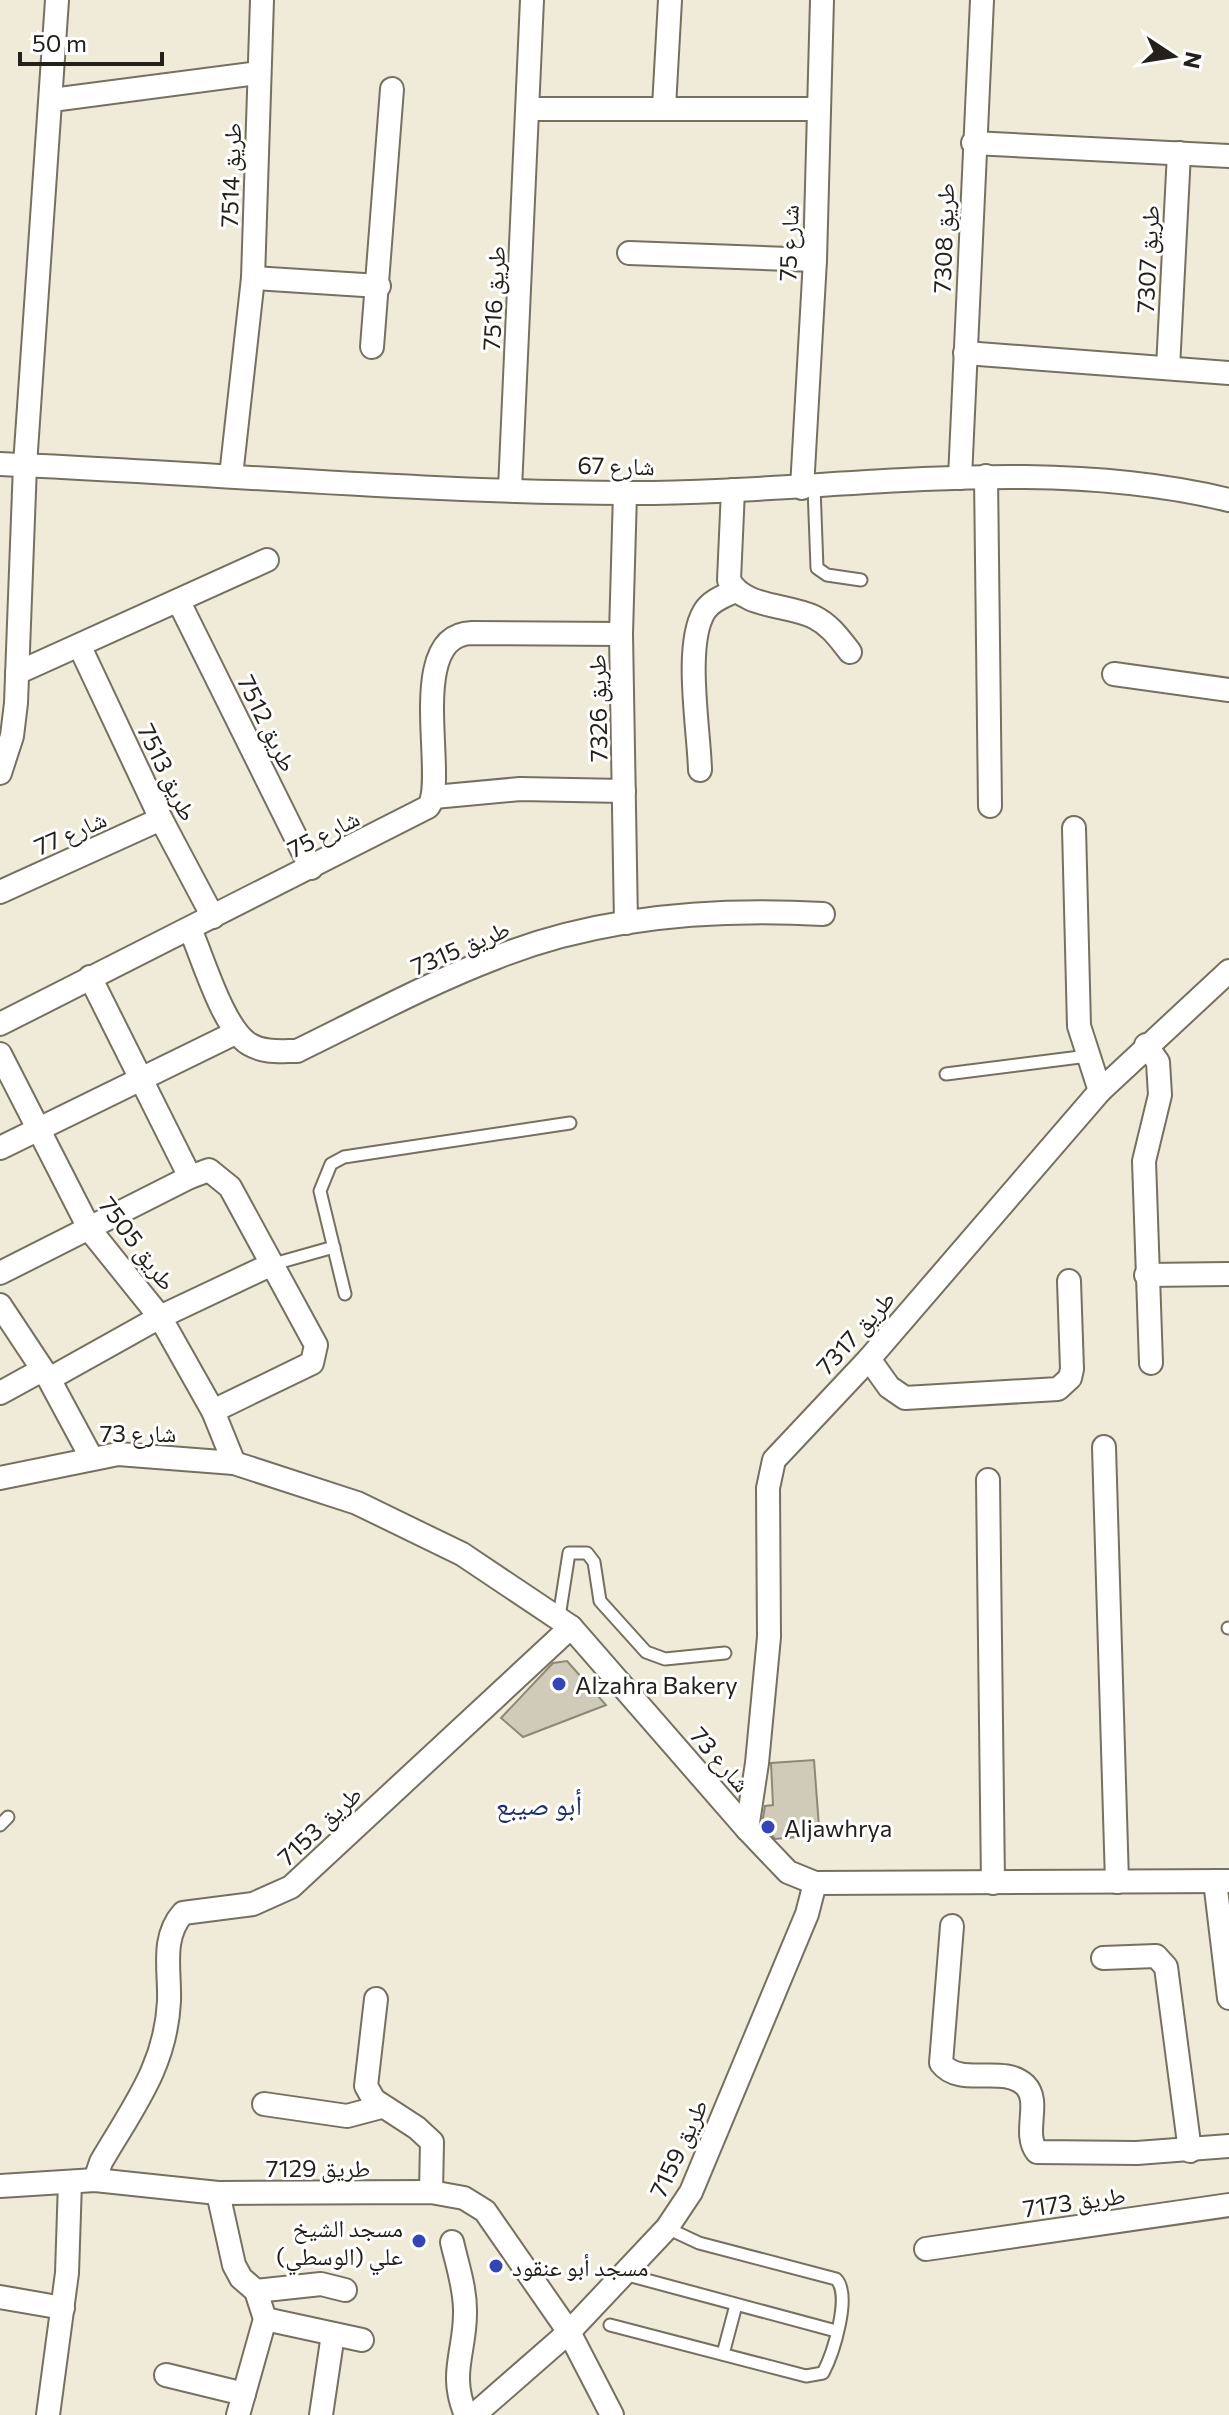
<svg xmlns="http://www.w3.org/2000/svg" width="1229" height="2415" font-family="Commissioner,'Noto Naskh Arabic',sans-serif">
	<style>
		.building { fill: #d0cab8; stroke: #8d8877; stroke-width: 2 }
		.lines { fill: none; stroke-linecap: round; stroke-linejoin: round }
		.lane-casing { stroke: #757060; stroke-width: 15 }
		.street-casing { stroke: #757060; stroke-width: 26 }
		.lane { stroke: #fff; stroke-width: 11 }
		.street { stroke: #fff; stroke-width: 22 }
		.poi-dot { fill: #3445b8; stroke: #fff; stroke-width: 3 }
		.labels { text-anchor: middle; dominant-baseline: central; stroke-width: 6; stroke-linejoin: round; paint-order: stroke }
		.street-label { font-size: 24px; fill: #23211a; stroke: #fff }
		.poi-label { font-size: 24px; fill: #23211a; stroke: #fff; text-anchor: start }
		.quarter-label { font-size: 28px; fill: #232f68; stroke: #fff }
	</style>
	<rect width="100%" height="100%" fill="#f0ead8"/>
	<g class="building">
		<path d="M567 1661 606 1705 523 1737 501 1718 553 1663Z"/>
		<path d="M814 1760 819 1827 805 1829 806 1836 775 1839 762 1824 765 1806 773 1805 771 1763Z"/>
	</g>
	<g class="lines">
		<defs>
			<g id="lane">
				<path d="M814 487 817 568 827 575 861 580"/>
				<path d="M946 1074 1088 1056"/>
				<path d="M270 1265 334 1247"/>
				<path d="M345 1294 320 1191 331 1164 344 1157 570 1123"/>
				<path d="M559 1617 569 1553H587L594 1562 600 1601 646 1652 665 1659 725 1653"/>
				<path d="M1228 1628H1229"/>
				<path d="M0 1825 8 1817"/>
				<path d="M624 2274 836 2331"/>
				<path d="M610 2325 806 2376 823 2373C833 2354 852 2295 836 2279L699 2243 667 2228"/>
				<path d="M723 2354 736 2305"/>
			</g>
			<g id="street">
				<path d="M52 100 258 73"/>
				<path d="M664 107 670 0"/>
				<path d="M528 109H817"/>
				<path d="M973 143 1229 156"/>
				<path d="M629 253 815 260"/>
				<path d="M253 278 379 286"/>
				<path d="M372 347 392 89"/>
				<path d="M965 353 1229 373"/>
				<path d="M1168 368 1179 153"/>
				<path d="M0 464C208 473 416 492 625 493 826 494 1030 452 1229 500"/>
				<path d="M231 476 253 278 262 0"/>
				<path d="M986 476 990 806"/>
				<path d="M960 478 982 0"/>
				<path d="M802 488 815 260 822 0"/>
				<path d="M510 489 532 0"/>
				<path d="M733 490 729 580C743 608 787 604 814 617 830 625 839 638 850 652"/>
				<path d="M625 493 621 634 626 923"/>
				<path d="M179 602 311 868"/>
				<path d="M80 647 161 819 213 917"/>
				<path d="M17 673 267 560"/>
				<path d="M1114 674 1229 690"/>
				<path d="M700 770C699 730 684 646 704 612 710 601 724 596 735 591"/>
				<path d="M0 773 12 736 16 703 25 465 57 0"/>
				<path d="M434 797 520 789 624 791"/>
				<path d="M1074 828 1079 1026 1100 1091"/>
				<path d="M0 892 161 819"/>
				<path d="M190 929C203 958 223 1028 249 1044 264 1053 280 1051 297 1051 363 1019 427 984 495 958 599 916 713 908 823 914"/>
				<path d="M90 977 190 1177 209 1170 230 1187 316 1345 312 1363 213 1411"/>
				<path d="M0 1024 428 807C449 782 403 635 472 633L621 634"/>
				<path d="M1146 1045 1158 1062 1160 1095 1144 1161 1151 1363"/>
				<path d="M0 1054 90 1230 160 1317 213 1411 234 1463"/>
				<path d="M0 1148 235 1033"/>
				<path d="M0 1273 190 1177"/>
				<path d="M1146 1275 1229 1274"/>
				<path d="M0 1305 49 1379 91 1457"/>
				<path d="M869 1359 889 1387 905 1398 1058 1389 1070 1378 1072 1369 1069 1281"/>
				<path d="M49 1379 160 1317 270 1265"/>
				<path d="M0 1393 42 1370"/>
				<path d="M1104 1447 1117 1882"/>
				<path d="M0 1478 118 1454 234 1463 357 1503 462 1554 571 1627 747 1829 788 1872 815 1883 1229 1881"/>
				<path d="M988 1480 993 1883"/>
				<path d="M747 1829 757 1763 769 1637 768 1488 774 1460 869 1359 1100 1091 1229 971"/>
				<path d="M1215 1881 1229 1998"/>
				<path d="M952 1926 941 2063C960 2088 1003 2064 1025 2085 1042 2102 1022 2133 1037 2152L1137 2153 1229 2146"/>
				<path d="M1103 1958 1156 1956 1166 1967 1190 2151"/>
				<path d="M376 1999 366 2086 374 2100 417 2128 432 2142 431 2192"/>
				<path d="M264 2104 347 2116 381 2107"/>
				<path d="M95 2180 101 2162C133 2107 166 2066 169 2001 170 1969 161 1938 183 1913L253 1904 291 1887 571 1627"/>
				<path d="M0 2186 95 2180 218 2193 431 2192 464 2198 485 2211 569 2332 612 2415"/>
				<path d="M218 2193 234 2265 241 2278 256 2291 265 2319 238 2415"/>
				<path d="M452 2242C457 2264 465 2287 465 2310 466 2351 448 2373 466 2415"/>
				<path d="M926 2249 1229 2205"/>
				<path d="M256 2291 321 2284 345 2290"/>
				<path d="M0 2297 63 2308"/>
				<path d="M265 2319 362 2340"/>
				<path d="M166 2375 244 2394"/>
				<path d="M48 2415 67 2273 70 2182"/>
				<path d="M321 2415 333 2334"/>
				<path d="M474 2415 569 2332 667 2228 691 2192 807 1914 815 1883"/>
			</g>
		</defs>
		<use href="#lane" class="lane-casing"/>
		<use href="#street" class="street-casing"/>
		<use href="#lane" class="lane"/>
		<use href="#street" class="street"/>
	</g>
	<g class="poi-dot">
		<circle cx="559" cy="1684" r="8"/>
		<circle cx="768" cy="1827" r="8"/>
		<circle cx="419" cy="2241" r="8"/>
		<circle cx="496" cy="2266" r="8"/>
	</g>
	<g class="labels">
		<g class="street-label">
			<text transform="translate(230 175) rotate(-88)">طريق 7514</text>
			<text transform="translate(943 238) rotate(-88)">طريق 7308</text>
			<text transform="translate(788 243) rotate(-88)">شارع 75</text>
			<text transform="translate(1147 259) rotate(-87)">طريق 7307</text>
			<text transform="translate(493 298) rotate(-87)">طريق 7516</text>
			<text transform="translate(616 465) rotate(1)">شارع 67</text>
			<text transform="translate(597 708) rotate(-91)">طريق 7326</text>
			<text transform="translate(268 723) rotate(64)">طريق 7512</text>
			<text transform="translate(168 772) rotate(64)">طريق 7513</text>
			<text transform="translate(70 832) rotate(-24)">شارع 77</text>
			<text transform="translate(323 833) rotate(-27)">شارع 75</text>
			<text transform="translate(460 947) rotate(-23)">طريق 7315</text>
			<text transform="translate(138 1243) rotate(53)">طريق 7505</text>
			<text transform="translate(855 1332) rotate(-48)">طريق 7317</text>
			<text x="138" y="1432">شارع 73</text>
			<text transform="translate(721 1759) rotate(49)">شارع 73</text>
			<text transform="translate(319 1825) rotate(-43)">طريق 7153</text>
			<text transform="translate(678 2148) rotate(-65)">طريق 7159</text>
			<text x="318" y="2167">طريق 7129</text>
			<text transform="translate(1074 2201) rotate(-8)">طريق 7173</text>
		</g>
		<g class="poi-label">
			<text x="575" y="1684">Alzahra Bakery</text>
			<text x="784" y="1827">Aljawhrya</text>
			<text x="403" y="2227" text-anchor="end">مسجد الشيخ<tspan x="403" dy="28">علي (الوسطي)</tspan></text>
			<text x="512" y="2266">مسجد أبو عنقود</text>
		</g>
		<g class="quarter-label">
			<text x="539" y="1804">أبو صيبع</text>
		</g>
	</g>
	<g transform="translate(1173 56) rotate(102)" stroke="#ffffff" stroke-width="6" paint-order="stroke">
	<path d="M0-6L14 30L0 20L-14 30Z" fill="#23211a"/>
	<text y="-12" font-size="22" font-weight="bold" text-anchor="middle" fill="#23211a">N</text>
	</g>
	<path d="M20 52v12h142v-12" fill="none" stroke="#23211a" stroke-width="4"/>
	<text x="32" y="52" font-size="24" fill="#23211a" stroke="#ffffff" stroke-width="6" paint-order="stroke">50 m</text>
</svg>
